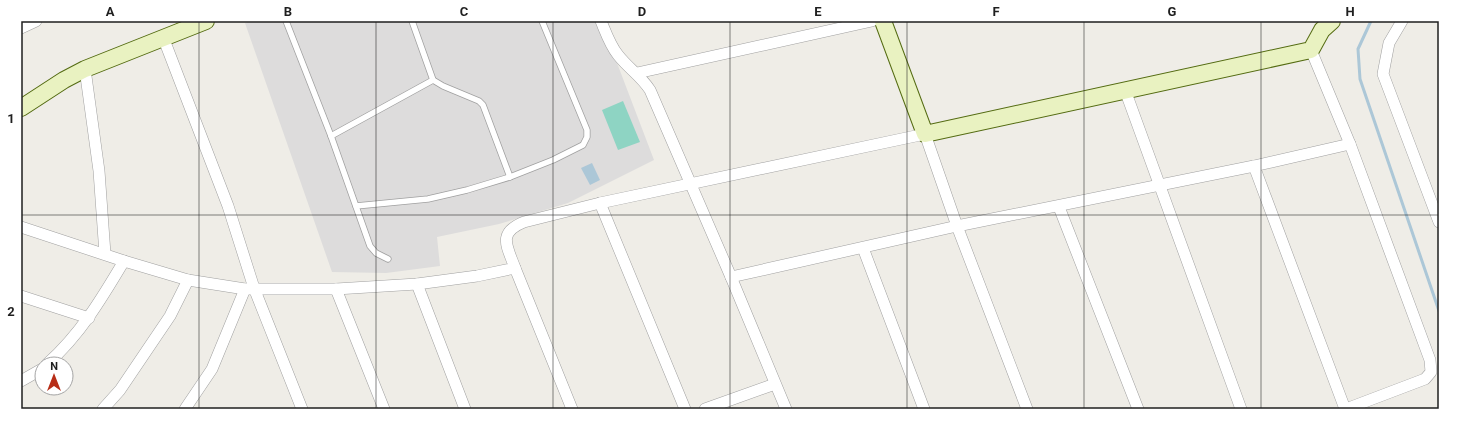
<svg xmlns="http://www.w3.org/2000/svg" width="1460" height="430" font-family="Roboto,sans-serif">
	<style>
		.residential { fill: #dddcdc }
		.pitch { fill: #8ed4c3 }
		.water { fill: #acc7d7 }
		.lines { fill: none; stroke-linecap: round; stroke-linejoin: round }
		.stream { stroke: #acc7d7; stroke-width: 3 }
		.lane-casing { stroke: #a0a0a0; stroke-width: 7 }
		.street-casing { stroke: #a0a0a0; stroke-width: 12 }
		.secondary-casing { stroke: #546b12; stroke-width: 18 }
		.lane { stroke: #fff; stroke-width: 5.5 }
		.street { stroke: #fff; stroke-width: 11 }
		.secondary { stroke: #e9f2c1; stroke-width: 16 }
		.grid { fill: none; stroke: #1f1f1f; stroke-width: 1; stroke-opacity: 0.55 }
		.neatline { fill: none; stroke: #1f1f1f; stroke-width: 1.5 }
		.grid-label { font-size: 13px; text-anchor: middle; font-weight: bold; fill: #1f1f1f }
	</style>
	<rect width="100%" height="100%" fill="#efede7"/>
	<path class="residential" d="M251 21H601L654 160 568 203 499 224 437 237 440 266 386 273 332 272 245 23Z"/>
	<path class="pitch" d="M623 101 640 142 618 150 602 110Z"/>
	<path class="water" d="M592 163 600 180 590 185 581 168Z"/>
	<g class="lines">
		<path class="stream" d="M1371 21 1358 49 1360 79 1439 311"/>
		<defs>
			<g id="lane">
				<path d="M286 21 331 136 370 246 376 253 388 259"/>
				<path d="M412 21 433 80 443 86 479 101 483 105 510 177"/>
				<path d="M331 136 433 80"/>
				<path d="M356 206 428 199 467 190 510 177 553 160 583 145 587 137V130L542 21"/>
			</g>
			<g id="street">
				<path d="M601 21C606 33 610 45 618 55 629 69 640 75 650 90L731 277 786 409"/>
				<path d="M1402 21 1389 43 1383 74 1439 222"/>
				<path d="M21 28 36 21"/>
				<path d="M163 37 228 206 254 288 302 409"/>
				<path d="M1311 50 1350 144 1430 360 1431 372 1425 379 1346 409"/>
				<path d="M85 69 99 171 105 254"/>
				<path d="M637 73 872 21"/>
				<path d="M1125 90 1241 409"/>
				<path d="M1254 166 1345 409"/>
				<path d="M600 203 685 409"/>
				<path d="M1059 207 1138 409"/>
				<path d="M21 227 124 261 188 280 245 289H336L417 284 477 276 515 268C507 246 497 233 524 222L600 203 925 134 957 226 1027 409"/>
				<path d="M863 248 924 409"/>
				<path d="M515 268 572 409"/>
				<path d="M731 277 957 226 1254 166 1350 144"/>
				<path d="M417 284 465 409"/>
				<path d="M336 289 384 409"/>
				<path d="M21 296 89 318"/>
				<path d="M47 364C80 335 102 298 124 261"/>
				<path d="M21 381 42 369"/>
				<path d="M103 409 120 390 170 316 188 280"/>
				<path d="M185 409 212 369 245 289"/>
				<path d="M705 409 775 384"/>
			</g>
			<g id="secondary">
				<path d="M883 21 925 134 1311 50 1322 30 1332 21"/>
				<path d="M21 108 64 80 85 69 206 21"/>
			</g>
		</defs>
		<use href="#lane" class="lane-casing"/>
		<use href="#street" class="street-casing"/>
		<use href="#secondary" class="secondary-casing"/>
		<use href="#lane" class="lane"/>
		<use href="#street" class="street"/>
		<use href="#secondary" class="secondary"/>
	</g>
	<path class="grid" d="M199 21V409M376 21V409M553 21V409M730 21V409M907 21V409M1084 21V409M1261 21V409M21 215H1439"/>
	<rect width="1460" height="430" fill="none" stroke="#ffffff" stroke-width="44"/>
	<g transform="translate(54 376)"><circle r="19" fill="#ffffff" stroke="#a5a5a5"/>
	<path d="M0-3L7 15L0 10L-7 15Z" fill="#b72e18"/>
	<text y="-6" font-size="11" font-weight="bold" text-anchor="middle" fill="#1f1f1f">N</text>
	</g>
	<rect x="22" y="22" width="1416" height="386" class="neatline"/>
	<g class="grid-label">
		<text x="110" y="16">A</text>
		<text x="288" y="16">B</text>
		<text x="464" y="16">C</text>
		<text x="642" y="16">D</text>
		<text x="818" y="16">E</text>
		<text x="996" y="16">F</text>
		<text x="1172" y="16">G</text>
		<text x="1350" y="16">H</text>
		<text x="11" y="123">1</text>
		<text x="11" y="316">2</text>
	</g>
</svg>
